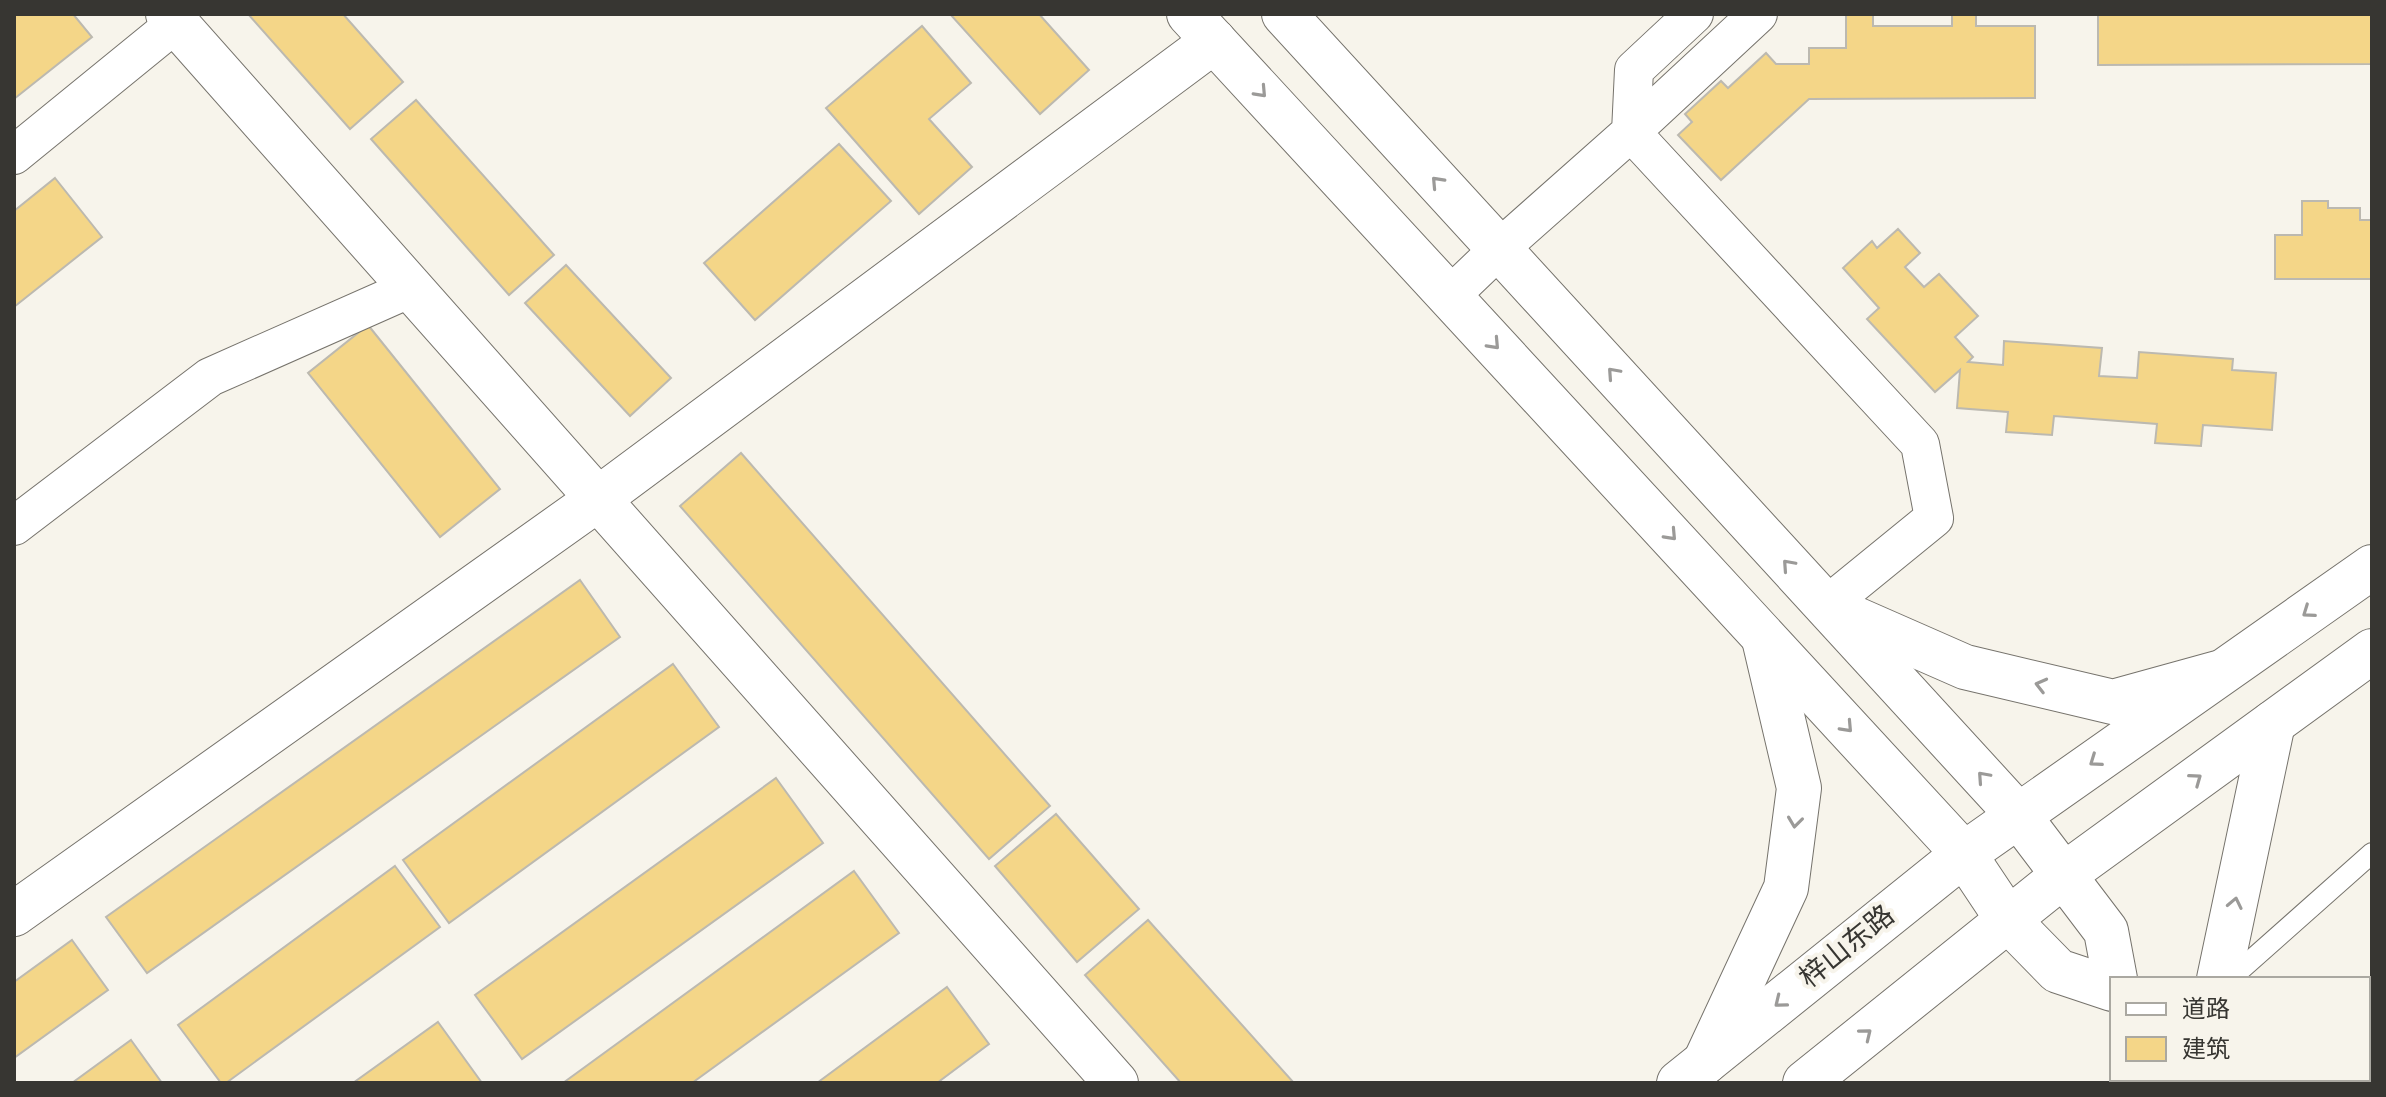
<svg xmlns="http://www.w3.org/2000/svg" width="2386" height="1097" font-family="Overpass,'Noto Sans SC',sans-serif">
	<style>
		.building { fill: #f4d688; stroke: #bcb9b0; stroke-width: 2 }
		.lines { fill: none; stroke-linecap: round; stroke-linejoin: round }
		.lane-casing { stroke: #76736c; stroke-width: 22 }
		.street-casing { stroke: #76736c; stroke-width: 40 }
		.secondary-casing { stroke: #76736c; stroke-width: 46 }
		.primary-casing { stroke: #76736c; stroke-width: 46 }
		.highway-casing { stroke: #76736c; stroke-width: 46 }
		.lane { stroke: #fff; stroke-width: 20 }
		.street { stroke: #fff; stroke-width: 38 }
		.secondary { stroke: #fff; stroke-width: 44 }
		.primary { stroke: #fff; stroke-width: 44 }
		.highway { stroke: #fff; stroke-width: 44 }
		.oneway { stroke: #9b9a98 }
		.labels { text-anchor: middle; dominant-baseline: central; stroke-width: 8; stroke-linejoin: round; paint-order: stroke }
		.street-label { font-size: 28px; fill: #373632; stroke: #f7f4eb }
	</style>
	<rect width="100%" height="100%" fill="#f7f4eb"/>
	<g class="building">
		<path d="M14 14H73L92 37 14 99Z"/>
		<path d="M248 14H343L403 82 350 129Z"/>
		<path d="M950 14H1039L1089 70 1040 114Z"/>
		<path d="M1846 14H1873V26H1952V14H1976V26H2035V98L1809 99 1721 180 1678 135 1692 122 1685 114 1721 81 1728 88 1766 53 1776 64H1809V48H1846Z"/>
		<path d="M2098 14H2372V64L2098 65Z"/>
		<path d="M922 26 971 83 929 119 972 167 919 214 826 108Z"/>
		<path d="M416 100 554 255 509 295 371 139Z"/>
		<path d="M839 144 891 201 755 320 704 263Z"/>
		<path d="M55 178 102 237 14 307V211Z"/>
		<path d="M2302 201H2328V208H2360V220H2372V279H2275V235H2302Z"/>
		<path d="M1898 229 1920 253 1905 267 1924 287 1939 274 1978 316 1955 337 1973 357 1968 362 2003 365 2004 341 2102 348 2099 376 2137 378 2139 352 2233 359 2232 370 2276 373 2272 430 2203 425 2201 446 2155 443 2157 424 2054 416 2052 435 2006 432 2008 412 1957 408 1960 370 1935 392 1867 319 1879 308 1843 268 1872 241 1877 248Z"/>
		<path d="M566 265 671 378 630 416 525 303Z"/>
		<path d="M368 325 500 489 440 537 308 373Z"/>
		<path d="M741 453 1050 806 989 859 680 506Z"/>
		<path d="M580 580 620 637 147 973 106 917Z"/>
		<path d="M673 664 719 727 449 923 403 860Z"/>
		<path d="M776 778 823 843 522 1059 475 995Z"/>
		<path d="M1056 814 1139 909 1077 962 995 866Z"/>
		<path d="M395 866 440 927 226 1083H221L178 1025Z"/>
		<path d="M854 871 899 933 692 1083H563Z"/>
		<path d="M1148 920 1294 1083H1181L1085 975Z"/>
		<path d="M72 940 108 990 14 1058V982Z"/>
		<path d="M947 987 989 1044 937 1083H817Z"/>
		<path d="M438 1022 482 1083H353Z"/>
		<path d="M131 1040 162 1083H72Z"/>
		<path d="M2368 1048 2372 1052V1083H2328L2324 1079H2368Z"/>
	</g>
	<g class="lines">
		<defs>
			<path id="lane" d="M2230 979 2372 853"/>
			<g id="street">
				<path d="M1758 14 1631 132 1920 444 1934 518 1826 606"/>
				<path d="M14 155 176 23"/>
				<path d="M1450 296 1499 249 1631 132 1634 70 1694 14"/>
				<path d="M14 526 210 377 411 288"/>
			</g>
			<g id="secondary">
				<path d="M168 14 1116 1083"/>
				<path d="M14 914 598 499 1214 41"/>
			</g>
			<g id="primary">
				<path d="M1189 14 1964 854 2008 920 2058 971 2112 989"/>
				<path d="M1284 14 2018 815 2106 931 2115 979"/>
				<path d="M1842 613 1965 667 2113 702 2218 673"/>
				<path d="M2219 979 2273 723"/>
				<path d="M1705 1062 1786 888 1799 788 1764 639"/>
				<path d="M2200 1079 2204 1083"/>
			</g>
			<g id="highway">
				<path d="M1679 1083 1964 854 2372 567"/>
				<path d="M1805 1083 2065 874 2372 651"/>
			</g>
		</defs>
		<use href="#lane" class="lane-casing"/>
		<use href="#street" class="street-casing"/>
		<use href="#secondary" class="secondary-casing"/>
		<use href="#primary" class="primary-casing"/>
		<use href="#highway" class="highway-casing"/>
		<use href="#lane" class="lane"/>
		<use href="#street" class="street"/>
		<use href="#secondary" class="secondary"/>
		<use href="#primary" class="primary"/>
		<use href="#highway" class="highway"/>
	</g>
	<defs><path id="oneway-chevron" d="M-2-3.5L2.5 0L-2 3.5" fill="none" stroke-width="1.6" stroke-linecap="round" stroke-linejoin="round" transform="scale(2)"/></defs>
	<g class="oneway">
		<use href="#oneway-chevron" transform="translate(1261 92) rotate(47)"/>
		<use href="#oneway-chevron" transform="translate(1437 182) rotate(-133)"/>
		<use href="#oneway-chevron" transform="translate(1494 344) rotate(47)"/>
		<use href="#oneway-chevron" transform="translate(1613 373) rotate(-132)"/>
		<use href="#oneway-chevron" transform="translate(1671 535) rotate(47)"/>
		<use href="#oneway-chevron" transform="translate(1788 565) rotate(-132)"/>
		<use href="#oneway-chevron" transform="translate(2308 612) rotate(145)"/>
		<use href="#oneway-chevron" transform="translate(2041 685) rotate(-166)"/>
		<use href="#oneway-chevron" transform="translate(1847 727) rotate(47)"/>
		<use href="#oneway-chevron" transform="translate(2095 761) rotate(145)"/>
		<use href="#oneway-chevron" transform="translate(1983 777) rotate(-132)"/>
		<use href="#oneway-chevron" transform="translate(2196 779) rotate(-36)"/>
		<use href="#oneway-chevron" transform="translate(1795 822) rotate(97)"/>
		<use href="#oneway-chevron" transform="translate(2235 903) rotate(-78)"/>
		<use href="#oneway-chevron" transform="translate(1780 1002) rotate(141)"/>
		<use href="#oneway-chevron" transform="translate(1866 1034) rotate(-39)"/>
	</g>
	<g class="labels">
		<g class="street-label">
			<text transform="translate(1848 948) rotate(-39)">梓山东路</text>
		</g>
	</g>
	<rect width="2386" height="1097" fill="none" stroke="#373632" stroke-width="32"/>
	<rect x="2110" y="977" width="260" height="104" fill="#f7f4eb" stroke="#aaa8a1" stroke-width="2"/>
	<rect x="2126" y="1003" width="40" height="12" fill="#ffffff" stroke="#aaa8a1" stroke-width="2"/>
	<text x="2182" y="1017" font-size="24" fill="#373632">道路</text>
	<rect x="2126" y="1037" width="40" height="24" fill="#f4d688" stroke="#aaa8a1" stroke-width="2"/>
	<text x="2182" y="1057" font-size="24" fill="#373632">建筑</text>
</svg>
